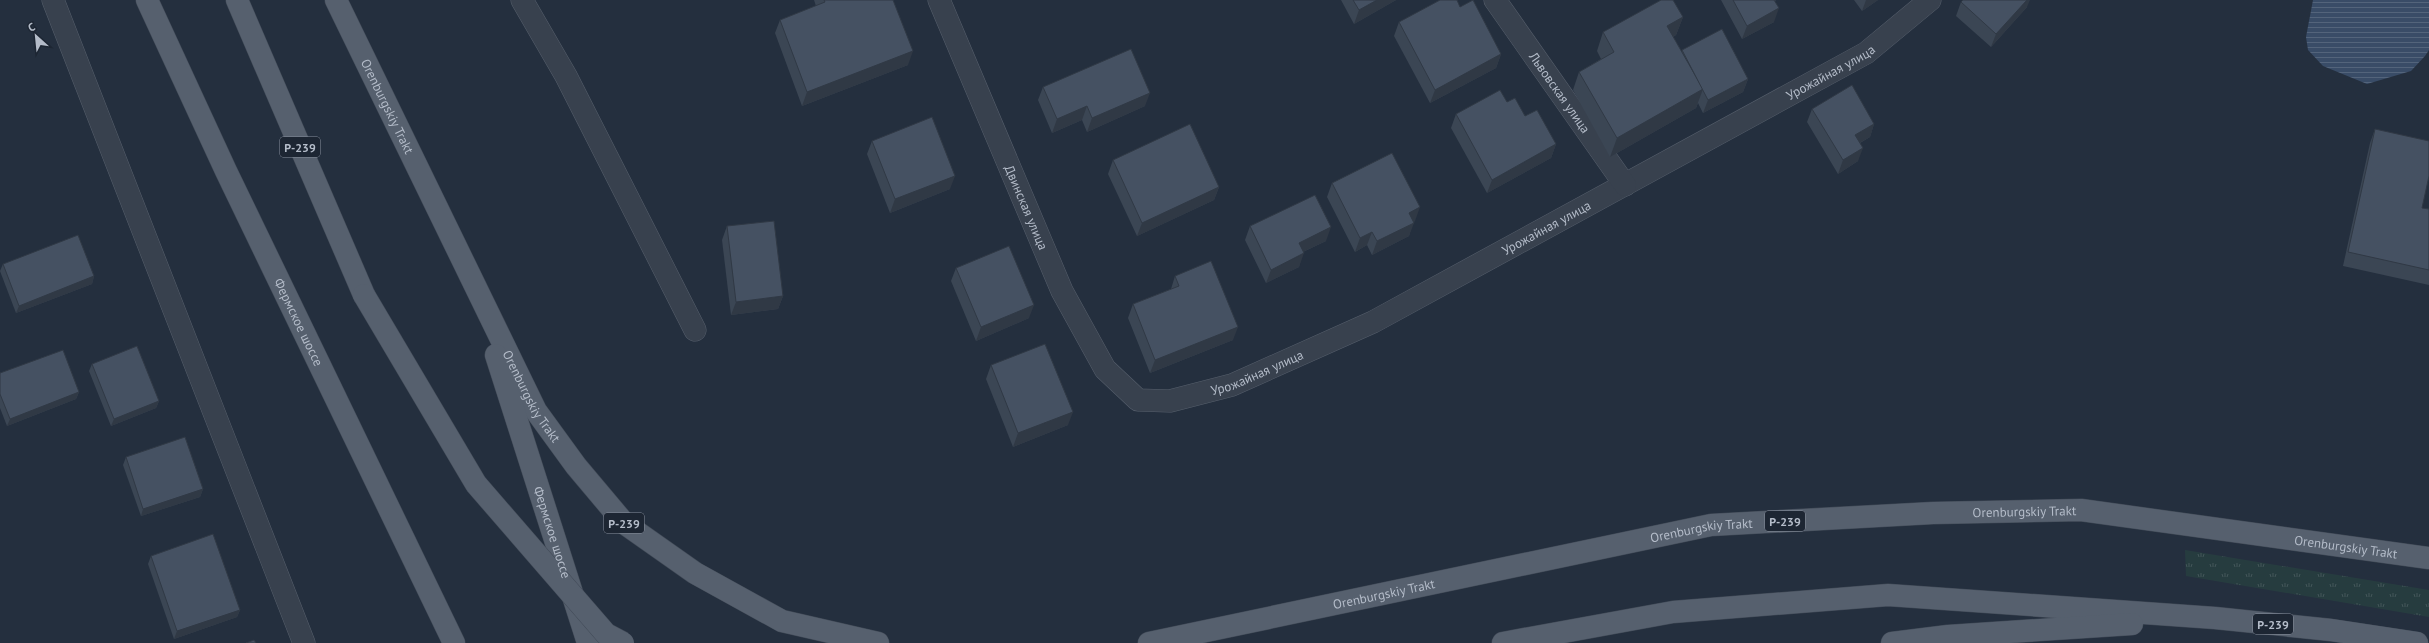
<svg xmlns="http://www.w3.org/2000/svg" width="2429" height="643" font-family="'PT Sans',sans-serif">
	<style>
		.grass { fill: url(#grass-tufts) }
		.water { fill: url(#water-rules) }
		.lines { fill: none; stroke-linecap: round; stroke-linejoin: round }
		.minor-casing { stroke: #565f6c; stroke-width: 23 }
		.major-casing { stroke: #414a57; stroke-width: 23 }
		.minor { stroke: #38414e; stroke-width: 22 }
		.major { stroke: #56606e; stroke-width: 22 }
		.major-bridge-casing { stroke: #414a57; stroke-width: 23; stroke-linecap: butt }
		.major-bridge { stroke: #56606e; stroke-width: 22 }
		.wall { fill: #3b4654 }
		.shaded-wall { fill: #303945 }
		.building { fill: #455162; stroke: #303945 }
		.labels { text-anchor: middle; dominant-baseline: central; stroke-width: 4; stroke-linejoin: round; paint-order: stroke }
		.shield { fill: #1d2633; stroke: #878f9c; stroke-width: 1 }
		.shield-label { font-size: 12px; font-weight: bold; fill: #b4bcc9 }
		.street-label { font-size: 13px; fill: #b4bcc9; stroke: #1d2633 }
	</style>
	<defs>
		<pattern id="grass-tufts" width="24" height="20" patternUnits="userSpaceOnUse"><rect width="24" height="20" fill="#263c3f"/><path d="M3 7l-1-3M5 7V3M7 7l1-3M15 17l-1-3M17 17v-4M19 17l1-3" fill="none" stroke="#435659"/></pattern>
		<pattern id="water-rules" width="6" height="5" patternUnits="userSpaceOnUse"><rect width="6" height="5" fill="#394c67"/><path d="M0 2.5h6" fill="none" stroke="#53647b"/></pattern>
	</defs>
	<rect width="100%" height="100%" fill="#242f3e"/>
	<path class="grass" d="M2185 550 2429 590V617L2186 576Z"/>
	<path class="water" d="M2313 0H2429V50L2425 56 2411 71 2367 84 2323 66 2308 50 2306 37Z"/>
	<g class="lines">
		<defs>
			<g id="minor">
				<path d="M53 0 304 643"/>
				<path d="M522 0 566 76 695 330"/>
				<path id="s1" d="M939 0 1062 291 1105 369 1138 400 1170 401 1232 385 1373 322 1866 53 1930 0"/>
				<path id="s2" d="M1495 0 1625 185"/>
			</g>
			<g id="major">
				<path id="s3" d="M147 0 226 171 454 643"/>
				<path d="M237 0 364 295"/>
				<path id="s4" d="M336 0 536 411 576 466 624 523 695 573 782 621 878 643"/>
				<path id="s5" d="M496 355 588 643"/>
				<path id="s6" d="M1149 643 1711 525 1933 513 2081 510 2429 558"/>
				<path d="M1503 643 1673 612 1888 595 2215 618 2331 630 2417 643"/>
				<path d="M1892 643 1948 636 2132 624"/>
			</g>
		</defs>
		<use href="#minor" class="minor-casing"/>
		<use href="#major" class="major-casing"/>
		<use href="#minor" class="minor"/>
		<use href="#major" class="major"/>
		<defs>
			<path id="major-bridge" d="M364 295 476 484 606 634 623 643"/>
		</defs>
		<use href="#major-bridge" class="major-bridge-casing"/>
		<use href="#major-bridge" class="major-bridge"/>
	</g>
	<g class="wall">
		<path d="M814 0H893L908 65 802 106 775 33 780 20 816 6Z"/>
		<path d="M1341 0H1396L1354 24Z"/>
		<path d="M1721 0H1776L1775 1 1774 22 1742 39Z"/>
		<path d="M1854 0H1878L1862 11Z"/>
		<path d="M1961 2 2027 7 1991 47 1956 16Z"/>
		<path d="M1460 7 1501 54 1496 68 1430 103 1394 36 1399 22Z"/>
		<path d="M1683 17 1676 35 1673 37 1682 52V50L1748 79 1743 92 1703 113 1698 103 1696 108 1610 157 1573 90 1579 72 1601 59 1597 51 1603 32Z"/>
		<path d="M1043 87 1145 106 1087 132 1082 120 1052 133 1038 100Z"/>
		<path d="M1507 102 1525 116 1556 144 1551 158 1487 193 1451 128 1456 114Z"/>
		<path d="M1812 109 1874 124 1870 137 1860 143 1858 161 1838 174 1807 122Z"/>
		<path d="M2375 129 2422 208 2429 209V285L2343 266 2370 143Z"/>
		<path d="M872 141 950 189 890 213 867 154Z"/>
		<path d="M1113 160 1219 187 1214 200 1137 236 1108 174Z"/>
		<path d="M1332 183 1415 221 1413 222 1409 236 1372 255 1367 245 1355 252 1327 197Z"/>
		<path d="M727 226 783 296 778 309 731 315 722 240Z"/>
		<path d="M1250 226 1326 241 1303 252 1299 267 1266 283 1245 240Z"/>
		<path d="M3 264 94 276 92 284 16 313 0 271Z"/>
		<path d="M956 268 1029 318 976 341 951 281Z"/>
		<path d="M1175 276 1233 340 1150 373 1128 318 1133 304 1171 289Z"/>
		<path d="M92 364 159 401 156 408 111 426 89 371Z"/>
		<path d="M991 365 1068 425 1013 447 986 379Z"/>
		<path d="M0 373 79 392 76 399 7 426 0 408Z"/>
		<path d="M126 457 203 489 200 497 141 516 123 465Z"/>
		<path d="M151 556 240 610 237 617 174 639 148 564Z"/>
	</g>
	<g class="shaded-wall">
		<path d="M1377 0H1396L1354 24 1359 10Z"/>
		<path d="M1866 0H1878L1862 11Z"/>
		<path d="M2027 0H2030L2027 7 1991 47 1996 34Z"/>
		<path d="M1779 8 1774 22 1742 39 1747 26Z"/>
		<path d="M1683 17 1676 35 1660 44 1667 26Z"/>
		<path d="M913 51 908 65 802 106 807 92Z"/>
		<path d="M1501 54 1496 68 1430 103 1435 90Z"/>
		<path d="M1748 79 1743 92 1703 113 1708 100Z"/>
		<path d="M1703 89 1696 108 1610 157 1617 138Z"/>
		<path d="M1150 93 1145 106 1087 132 1092 118Z"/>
		<path d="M1087 106 1082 120 1052 133 1057 119Z"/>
		<path d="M1874 124 1870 137 1850 148 1855 135Z"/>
		<path d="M1556 144 1551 158 1487 193 1492 180Z"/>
		<path d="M1863 148 1858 161 1838 174 1843 160Z"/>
		<path d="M955 176 950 189 890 213 895 199Z"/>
		<path d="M1219 187 1214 200 1137 236 1142 223Z"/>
		<path d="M1420 207 1415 221 1404 227 1409 213Z"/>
		<path d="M1414 223 1409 236 1372 255 1377 241Z"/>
		<path d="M1331 227 1326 241 1294 256 1299 243Z"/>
		<path d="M1372 232 1367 245 1355 252 1360 238Z"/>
		<path d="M1304 253 1299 267 1266 283 1271 270Z"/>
		<path d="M94 276 92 284 16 313 19 306Z"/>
		<path d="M783 296 778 309 731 315 736 302Z"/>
		<path d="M1034 305 1029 318 976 341 981 327Z"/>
		<path d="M1238 327 1233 340 1150 373 1155 360Z"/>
		<path d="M79 392 76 399 7 426 10 419Z"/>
		<path d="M159 401 156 408 111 426 114 419Z"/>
		<path d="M1073 412 1068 425 1013 447 1018 433Z"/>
		<path d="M203 489 200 497 141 516 143 509Z"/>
		<path d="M240 610 237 617 174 639 177 631Z"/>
	</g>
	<g class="building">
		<path d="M824 0H893L913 51 807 92 780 20 825 2Z"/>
		<path d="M1353 0H1377L1359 10Z"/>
		<path d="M1440 0H1457L1460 7 1473 0 1501 54 1435 90 1399 22Z"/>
		<path d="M1661 0H1673L1683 17 1667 26 1703 89 1617 138 1579 72 1614 52 1603 32Z"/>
		<path d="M1733 0H1774L1779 8 1747 26Z"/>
		<path d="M1963 0H2027L1996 34 1961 2Z"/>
		<path d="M1722 29 1748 79 1708 100 1682 50Z"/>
		<path d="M1131 49 1150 93 1092 118 1087 106 1057 119 1043 87Z"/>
		<path d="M1852 85 1874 124 1855 135 1863 148 1843 160 1812 109Z"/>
		<path d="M1500 90 1507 102 1515 98 1525 116 1537 110 1556 144 1492 180 1456 114Z"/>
		<path d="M932 117 955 176 895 199 872 141Z"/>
		<path d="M1190 124 1219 187 1142 223 1113 160Z"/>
		<path d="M2375 129 2429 141V176L2422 208 2429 209V270L2348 252Z"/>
		<path d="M1392 153 1420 207 1409 213 1414 223 1377 241 1372 232 1360 238 1332 183Z"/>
		<path d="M1315 195 1331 227 1299 243 1304 253 1271 270 1250 226Z"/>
		<path d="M774 221 783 296 736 302 727 226Z"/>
		<path d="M78 235 94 276 19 306 3 264Z"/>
		<path d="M1009 246 1034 305 981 327 956 268Z"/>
		<path d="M1211 261 1238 327 1155 360 1133 304 1179 286 1175 276Z"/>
		<path d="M1045 344 1073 412 1018 433 991 365Z"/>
		<path d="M137 346 159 401 114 419 92 364Z"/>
		<path d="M63 350 79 392 10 419 0 394V373Z"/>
		<path d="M185 437 203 489 143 509 126 457Z"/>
		<path d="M213 534 240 610 177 631 151 556Z"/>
		<path d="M254 640 256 643H246Z"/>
	</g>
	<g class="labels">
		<g class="shield">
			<rect x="280" y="137" width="40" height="20" rx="3"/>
			<rect x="1765" y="511" width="40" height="20" rx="3"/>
			<rect x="604" y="513" width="40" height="20" rx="3"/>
			<rect x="2253" y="614" width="40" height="20" rx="3"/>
		</g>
		<g class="shield-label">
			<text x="300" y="147">Р-239</text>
			<text x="1785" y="521">Р-239</text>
			<text x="624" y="523">Р-239</text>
			<text x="2273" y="624">Р-239</text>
		</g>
		<g class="street-label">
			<text stroke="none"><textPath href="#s1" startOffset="1222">Урожайная улица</textPath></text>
			<text stroke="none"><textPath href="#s2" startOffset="113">Львовская улица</textPath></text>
			<text stroke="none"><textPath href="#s4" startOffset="118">Orenburgskiy Trakt</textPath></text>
			<text stroke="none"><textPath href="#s1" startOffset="225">Двинская улица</textPath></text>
			<text stroke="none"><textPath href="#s1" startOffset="898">Урожайная улица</textPath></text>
			<text stroke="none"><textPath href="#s3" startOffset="356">Фермское шоссе</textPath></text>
			<text stroke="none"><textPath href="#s1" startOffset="574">Урожайная улица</textPath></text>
			<text stroke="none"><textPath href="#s4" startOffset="442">Orenburgskiy Trakt</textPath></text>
			<text stroke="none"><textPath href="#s6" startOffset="888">Orenburgskiy Trakt</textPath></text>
			<text stroke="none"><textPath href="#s6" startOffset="564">Orenburgskiy Trakt</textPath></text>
			<text stroke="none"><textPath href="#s5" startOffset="186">Фермское шоссе</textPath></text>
			<text stroke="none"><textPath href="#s6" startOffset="1212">Orenburgskiy Trakt</textPath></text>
			<text stroke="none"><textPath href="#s6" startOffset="240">Orenburgskiy Trakt</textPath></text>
		</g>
	</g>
	<g transform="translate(36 36) rotate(333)" stroke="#1d2633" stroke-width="3" paint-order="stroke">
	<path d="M0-3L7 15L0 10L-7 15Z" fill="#b4bcc9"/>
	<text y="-6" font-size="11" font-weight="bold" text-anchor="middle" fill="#b4bcc9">С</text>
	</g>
</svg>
